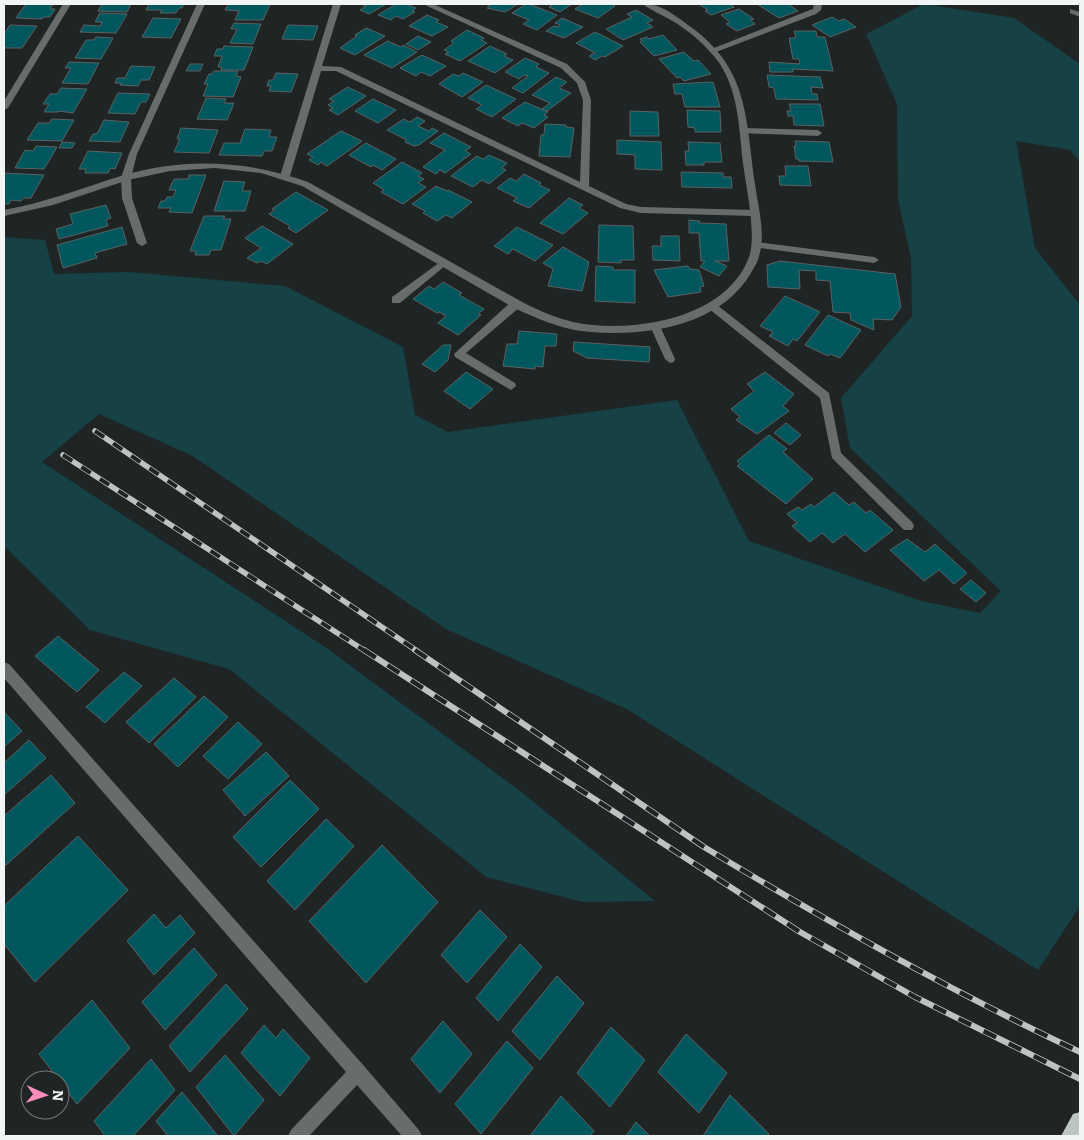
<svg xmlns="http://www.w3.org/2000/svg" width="1084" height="1140" font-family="Literata,serif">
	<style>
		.green { fill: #164145 }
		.building { fill: #00575e; stroke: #5b6262 }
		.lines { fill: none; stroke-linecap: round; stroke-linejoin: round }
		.minor { fill: #696c6c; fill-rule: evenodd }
		.tertiary { fill: #696c6c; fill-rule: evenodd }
		.trunk { fill: #bdc4c4; fill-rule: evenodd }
		.rail-far1-casing { stroke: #bec2c3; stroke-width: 5.5 }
		.rail-casing { stroke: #bec2c3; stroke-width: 6 }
		.rail-far1 { stroke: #1f2525; stroke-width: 4; stroke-dasharray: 11; stroke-linecap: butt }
		.rail { stroke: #1f2525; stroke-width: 4.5; stroke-dasharray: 14; stroke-linecap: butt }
	</style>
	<rect width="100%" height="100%" fill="#1f2525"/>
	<path class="green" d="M924 4 1014 18 1080 64V162L1070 150 1016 141 1035 248 1080 305V906L1038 970 627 709 446 629 191 455 99 414 42 462 325 647 520 791 655 901 583 902 486 877 229 669 90 630 4 546V237L45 240 54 274 129 272 285 286 403 347 415 415 448 432 677 400 749 541 921 601 980 613 1001 591 850 448 841 398 912 316 911 259 898 199 897 104 866 34Z"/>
	<g class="building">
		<path d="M26 4H53L50 9H55L50 17H44L42 19 16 18Z"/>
		<path d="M102 4H131L127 12 98 11Z"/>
		<path d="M149 4H184L182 8H179L176 13H160L162 10H146Z"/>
		<path d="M228 4H270L263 20H235L239 11 225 10Z"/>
		<path d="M360 4H386L369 14 360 10 366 6Z"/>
		<path d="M396 4H406L416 8 412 11 415 12 403 19 396 16 391 20 378 15Z"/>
		<path d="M485 4H518L505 12 487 8 490 6Z"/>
		<path d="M526 4H529L557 15 537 30 523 24 529 20 512 13Z"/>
		<path d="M554 4H572L560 12 549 7Z"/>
		<path d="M583 4H611L615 6 598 18 575 9Z"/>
		<path d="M699 4H729L734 7 711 15 705 11 708 10Z"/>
		<path d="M757 4H788L798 11 779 18Z"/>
		<path d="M739 9 754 19 750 20 755 24 737 31 726 24 730 22 721 15Z"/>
		<path d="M636 10 653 20 647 23 653 27 623 40 606 29 632 17 627 14Z"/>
		<path d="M100 13 127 14 116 33 80 32 84 25 100 26 102 22H95Z"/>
		<path d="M427 15 439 20 436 22 448 27 432 36 409 26Z"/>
		<path d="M832 17 839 21 844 19 856 27 830 37 812 25Z"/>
		<path d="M153 18 181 19 171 38 142 37Z"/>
		<path d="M562 18 583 27 564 38 546 31 554 26 558 27 560 25 555 23Z"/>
		<path d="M234 23 261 24 253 44 230 43 237 29H231Z"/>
		<path d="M10 25 37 26 22 48H4V34Z"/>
		<path d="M288 25 318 26 313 40 282 39Z"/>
		<path d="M366 28 385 36 355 55 340 48 357 36 355 35Z"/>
		<path d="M467 30 484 38 481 40 487 43 460 61 445 54 449 52 444 50 454 43 451 41Z"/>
		<path d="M794 31H816L817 37H825L833 71 793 69V72H770L769 62 800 64 799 59H793L789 38H796Z"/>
		<path d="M595 32 623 46 605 57 602 56 595 60 589 56 595 53 576 43Z"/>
		<path d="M663 35 677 50 654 56 640 42 642 41 640 39 647 37 649 39Z"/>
		<path d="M418 36 431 42 418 50 406 44Z"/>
		<path d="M96 37 113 38 101 59 75 58 86 40H94Z"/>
		<path d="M388 41 401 47 403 45 417 52 392 68 364 55Z"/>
		<path d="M224 46 253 47 244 70H221L222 67H218L222 56H214L217 49H223Z"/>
		<path d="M490 46 507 54 504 56 513 60 495 73 468 61Z"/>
		<path d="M684 52 694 61 698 60 711 74 684 81 680 77 677 78 659 59Z"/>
		<path d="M422 55 446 66 430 76 421 72 416 76 400 68Z"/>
		<path d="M525 58 539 64 536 67 549 73 523 93 512 88 528 76 524 75 519 79 505 72Z"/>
		<path d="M69 62 99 63 88 84 62 83 71 68H65Z"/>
		<path d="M190 64H203L200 71H186Z"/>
		<path d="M131 66 155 67 149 80H141L138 86 120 85 121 83H115L117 78H125Z"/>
		<path d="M214 71H238L236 76 241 77 233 97 203 96 208 84H204L209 74H212Z"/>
		<path d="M276 73 298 74 291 92 269 91 271 86H267L269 80H273Z"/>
		<path d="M463 73 483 82 462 97 439 84 453 74 459 76Z"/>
		<path d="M767 75 820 77 823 88 811 87 812 94H817L818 100 776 99 774 88 769 87Z"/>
		<path d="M556 77 567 82 559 88 571 93 547 111 542 109 550 103 532 95Z"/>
		<path d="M713 82 720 107H685L682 94H675L673 84Z"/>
		<path d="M486 85 516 99 492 117 476 109 482 105 468 98Z"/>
		<path d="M348 87 366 96 338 115 329 110 333 108 328 105 334 101 329 99Z"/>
		<path d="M61 88 87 89 73 113 59 111 58 112H44L49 104H43L50 94H57Z"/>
		<path d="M118 93 150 94 146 102H141L135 114 108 113Z"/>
		<path d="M206 98 226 99 224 103H234L227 120 197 119Z"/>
		<path d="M373 99 396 110 378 123 355 111Z"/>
		<path d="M525 102 548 112 544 115 548 117 534 128 522 123 518 126 502 118Z"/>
		<path d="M789 104H820L824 126 794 125 793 116H788L787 111H791Z"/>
		<path d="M687 110 720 111 721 132H695V128L688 127Z"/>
		<path d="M630 111 658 112 659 136H630Z"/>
		<path d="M417 117 425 121 418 126 429 131 432 128 438 131 419 145 414 146 405 142 407 140 387 130 404 119 410 122Z"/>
		<path d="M52 119 74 120 62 141 27 140 38 123H49Z"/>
		<path d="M104 120 129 122 120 142 89 141 93 134H97Z"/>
		<path d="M545 124 566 125V127L574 128 570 157 539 156 541 135H544Z"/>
		<path d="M181 128 218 130 209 153 174 152 180 139H177Z"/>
		<path d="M245 129 271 130 269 137H277L272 151H264L262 156 219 155 224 143H240Z"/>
		<path d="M341 131 362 141 327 166 321 162 318 165 309 160 313 157 307 154Z"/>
		<path d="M444 133 471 147 465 151 471 154 445 173 440 170 436 174 423 167 445 150 430 143Z"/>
		<path d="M617 140 661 142 662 170 635 169V155L617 154Z"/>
		<path d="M795 141 829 142 833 162 799 161V159H796L794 146H796Z"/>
		<path d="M62 142 75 143 72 148H59Z"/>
		<path d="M688 142 720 143 722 162H704V165H686L685 151H689Z"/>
		<path d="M366 143 396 159 382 170 373 165 371 167 349 155Z"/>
		<path d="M36 146 57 147 44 169 15 168 25 150 33 151Z"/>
		<path d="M88 151 122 153 115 169 110 168 108 173H85L86 169H79Z"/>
		<path d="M489 155 507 163 502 168 506 170 489 184 482 180 473 187 451 176 477 156 483 159Z"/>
		<path d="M402 162 422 173 418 176 424 179 418 183 426 187 403 204 381 192 384 190 373 183Z"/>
		<path d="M785 166H808L811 186 780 185 779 176H786Z"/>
		<path d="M681 172 723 173V177H731L732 188 682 187Z"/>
		<path d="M4 173 44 175 31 198H23L21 201 11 200 9 204H4Z"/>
		<path d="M524 174 541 183 539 185 550 190 529 208 513 201 517 198 497 188 510 178 516 181Z"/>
		<path d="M189 175H206L192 213 169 212 171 208H158L161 201H165L167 197H173L176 190H169L174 179H188Z"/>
		<path d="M224 181 245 182 242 191H251L245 211H214Z"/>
		<path d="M436 186 447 191 448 190 472 202 452 218 446 215 437 221 423 213 425 211 412 204Z"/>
		<path d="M296 192 328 210 296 233 288 228 290 226 269 214 275 210 272 209Z"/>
		<path d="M569 198 583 205 579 208 588 213 563 234 540 223Z"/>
		<path d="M106 205 111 218 106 220 108 226 59 239 56 229 73 224 70 214Z"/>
		<path d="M204 216H225L223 219H231L221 250H211L209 255H195L196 251H190Z"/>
		<path d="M689 220 700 221 699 223 726 224 729 261H715L727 266 719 276 700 267 705 261H701L699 233H689Z"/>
		<path d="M599 225 633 226 634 260H621V263L598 262Z"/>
		<path d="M262 226 293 244 267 264 261 261 257 263 247 258 261 248 245 238Z"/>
		<path d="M122 227 127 244 95 253 97 258 63 268 57 245Z"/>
		<path d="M517 227 553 245 535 261 513 249 508 254 494 246Z"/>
		<path d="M661 236H679L680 261 653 260 652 246H661Z"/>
		<path d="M563 247 589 262 582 291 548 286 553 269 543 263Z"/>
		<path d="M780 261 895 274 901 307 892 320 873 319 874 330 851 320 850 313 833 312 830 281 816 280V271L799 270 800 289 768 287 767 265Z"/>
		<path d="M596 266 613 267V270H635V303L595 301Z"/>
		<path d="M688 266 690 269 699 270 704 286 700 287 701 292 668 297 654 270Z"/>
		<path d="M443 282 462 293 459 295 484 309 478 314 481 315 458 335 438 323 446 316 439 312 437 313 413 299 429 286 434 289Z"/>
		<path d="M785 296 820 312 797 341 793 339 788 346 769 336 773 332 760 326Z"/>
		<path d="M828 315 861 330 840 358 830 354 828 356 805 345Z"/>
		<path d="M519 331 557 334 556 346H545L543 367 535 366V369L503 366 507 344H517Z"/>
		<path d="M574 342 650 347 649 362 587 358 573 351Z"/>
		<path d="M443 345H451L448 360 435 372 422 364Z"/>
		<path d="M466 372 493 389 470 409 444 391Z"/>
		<path d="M765 372 794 394 783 406 789 411 757 434 736 420 740 417 731 409 754 391 747 384Z"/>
		<path d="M786 423 801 435 790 445 774 433Z"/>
		<path d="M769 435 787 449 783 452 813 479 786 504 737 466 740 464 737 461Z"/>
		<path d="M834 492 849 505 854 502 866 513 870 510 893 530 865 552 845 534 833 543 822 533 810 542 792 526 797 523 787 514 798 507 802 510 811 504 814 507Z"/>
		<path d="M907 539 925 552 935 544 967 573 954 584 939 570 924 581 890 550Z"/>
		<path d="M971 580 986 593 976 602 960 589Z"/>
		<path d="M58 636 99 670 77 692 35 656Z"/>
		<path d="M124 672 142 686 105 723 86 707Z"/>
		<path d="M174 678 196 697 149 743 126 722Z"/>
		<path d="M204 696 228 717 178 767 154 744Z"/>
		<path d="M4 712 22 731 4 747Z"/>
		<path d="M238 722 262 744 228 779 203 756Z"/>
		<path d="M29 740 46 758 4 795V763Z"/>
		<path d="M266 752 289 776 245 816 223 790Z"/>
		<path d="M51 775 75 803 6 865 4 862V816Z"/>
		<path d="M290 780 319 809 261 867 233 837Z"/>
		<path d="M326 819 354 846 295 910 267 881Z"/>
		<path d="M78 836 128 890 35 982 4 944V906Z"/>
		<path d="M382 845 438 902 366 983 309 921Z"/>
		<path d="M480 910 507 937 467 983 441 955Z"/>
		<path d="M154 914 166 928 180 915 195 933 154 975 127 941Z"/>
		<path d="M520 944 542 967 498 1021 476 998Z"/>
		<path d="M194 948 217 975 165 1030 142 1002Z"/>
		<path d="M557 976 584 1003 540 1060 512 1031Z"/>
		<path d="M226 984 248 1009 190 1072 169 1046Z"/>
		<path d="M92 1000 130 1048 77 1104 39 1054Z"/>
		<path d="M443 1021 472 1054 440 1093 411 1059Z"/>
		<path d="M264 1025 276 1038 283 1029 310 1058 280 1096 241 1053Z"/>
		<path d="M611 1027 645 1060 610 1107 577 1073Z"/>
		<path d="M686 1034 727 1073 699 1113 658 1072Z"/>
		<path d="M507 1041 533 1068 481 1134 455 1104Z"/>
		<path d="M225 1055 264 1100 234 1136 196 1087Z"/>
		<path d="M151 1059 175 1090 133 1136H105L94 1121Z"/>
		<path d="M182 1092 218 1136H168L156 1121Z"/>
		<path d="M730 1095 769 1134 767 1136H703Z"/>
		<path d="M561 1096 594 1131 590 1136H530Z"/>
		<path d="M636 1122 650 1136H626Z"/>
	</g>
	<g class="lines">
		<g class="minor">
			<path d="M63 4H71L8 108 4 110V101Z"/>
			<path d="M197 4H205L137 154 131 178 132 198 147 243 142 246 137 243 122 198 121 178 129 154Z"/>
			<path d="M333 4H341L322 66 341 67 580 182 583 100 577 83 561 68 423 4H433L567 64 585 82 591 100 589 186 626 204 641 207 754 210 759 213 754 216 641 213 620 208 336 71H321L290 176 285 179 282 178 280 176Z"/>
			<path d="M814 4H822L821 10 816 14 716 52 709 50 810 10 813 9Z"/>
			<path d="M1070 9 1080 12V17L1070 13Z"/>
			<path d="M743 128 818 130 822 133 818 136 740 133V129Z"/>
			<path d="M756 242 874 257 879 260 874 263 753 247V243Z"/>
			<path d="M443 260 446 261V265L400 303H392V297Z"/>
			<path d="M516 300 521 304 520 307 466 353 515 383 516 386 511 390 455 357 454 354 512 301Z"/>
			<path d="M712 301 829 393 841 453 912 522 914 526 912 530H904L832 458 820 398 708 308 707 305Z"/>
			<path d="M655 322 660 326 675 359 674 362 670 363 665 359 650 326Z"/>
			<path d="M4 662 9 664 364 1066 419 1130 422 1136H402L357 1085 309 1136H288L291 1130 346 1072 4 678Z"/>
		</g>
		<path class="tertiary" d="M643 4C658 3 672 13 684 22 749 66 745 114 755 184 758 207 766 233 759 256 758 262 754 267 751 273 719 328 639 338 581 331 558 328 537 318 516 309L302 186 261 173 215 168 170 171 128 180 53 205 4 216V210C44 203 82 188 121 176 184 157 247 160 308 182L524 303C540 311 556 318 573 322 630 334 726 320 749 257 757 235 746 187 743 163 739 129 739 94 720 64 707 46 689 30 669 19 661 14 650 10 643 4Z"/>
		<path class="trunk" d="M1080 1112V1136H1061L1073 1114Z"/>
		<defs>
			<g id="rail-far1">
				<path d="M95 431 417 651"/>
				<path d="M63 455 365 651"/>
			</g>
			<g id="rail">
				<path d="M364 650 800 932 915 997 1080 1079"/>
				<path d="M415 650 704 847C826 921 951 991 1080 1052"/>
			</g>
		</defs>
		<use href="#rail-far1" class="rail-far1-casing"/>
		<use href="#rail" class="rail-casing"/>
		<use href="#rail-far1" class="rail-far1"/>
		<use href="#rail" class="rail"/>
	</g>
	<rect width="1084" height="1140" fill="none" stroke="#f2f5f6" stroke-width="10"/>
	<g transform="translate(45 1095) rotate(93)"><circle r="24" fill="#1f2525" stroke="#737879"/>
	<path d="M0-4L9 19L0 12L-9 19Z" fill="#fe8ebe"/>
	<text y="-8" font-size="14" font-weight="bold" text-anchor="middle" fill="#f2f5f6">N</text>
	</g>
</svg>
